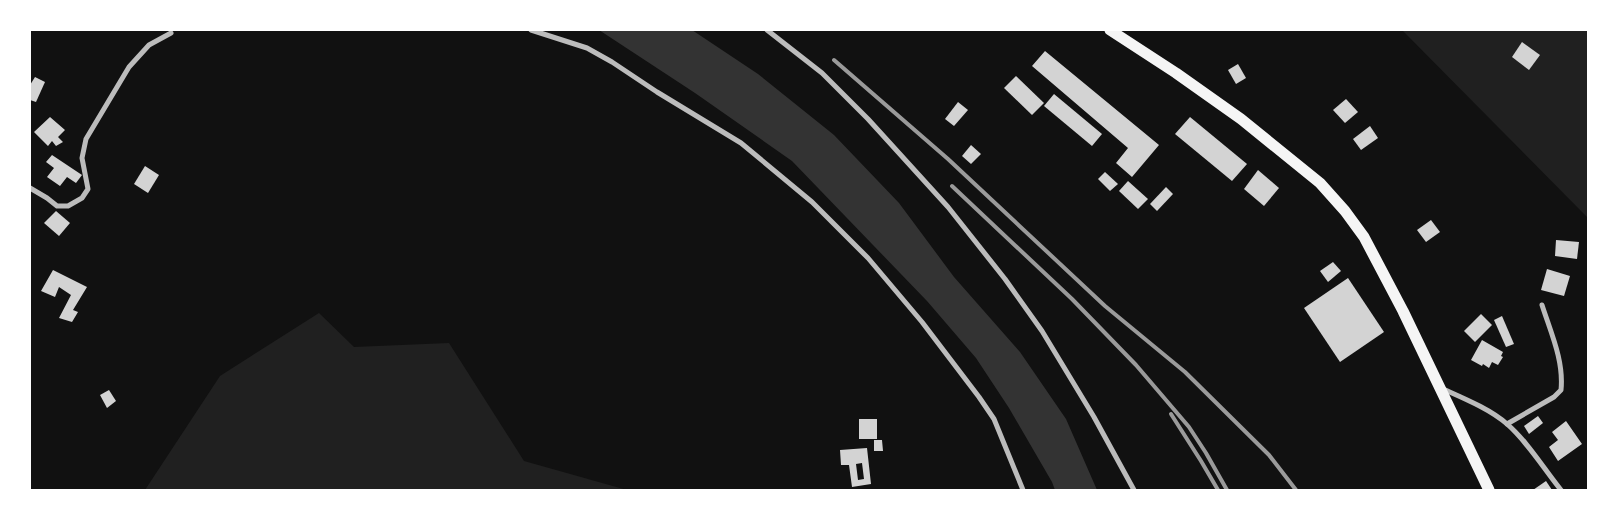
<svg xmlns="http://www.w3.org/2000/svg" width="1618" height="520" font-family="'Fira Sans',sans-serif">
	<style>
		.green { fill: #202020 }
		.water { fill: #333 }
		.building { fill: #d3d3d3; fill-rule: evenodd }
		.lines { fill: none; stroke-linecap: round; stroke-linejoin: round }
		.minor { stroke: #bcbcbc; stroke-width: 5 }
		.primary { stroke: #f5f5f5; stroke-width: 11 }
		.rail { stroke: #9a9a9a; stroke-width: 4 }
	</style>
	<rect width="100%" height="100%" fill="#111"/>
	<g class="green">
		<path d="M1402 30H1588V218Z"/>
		<path d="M319 313 354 347 449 343 524 461 627 490H145L220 376Z"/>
	</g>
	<path class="water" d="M599 30H692L758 74 834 135 899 203 954 277 1020 352 1066 419 1097 490H1055L1052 482 1009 408 976 358 927 301 792 161 695 93Z"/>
	<g class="building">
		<path d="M1522 42 1540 55 1529 70 1512 57Z"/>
		<path d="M1045 51 1159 145 1132 177 1116 163 1128 148 1032 66Z"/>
		<path d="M1238 64 1246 78 1236 84 1228 70Z"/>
		<path d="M1016 76 1044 103 1032 115 1004 88Z"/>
		<path d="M35 77 45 82 36 102 30 100V85Z"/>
		<path d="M1054 94 1102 134 1092 146 1044 106Z"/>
		<path d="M1346 99 1358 112 1345 123 1333 110Z"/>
		<path d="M958 102 968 110 954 126 945 119Z"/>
		<path d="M50 117 65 130 58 137 63 142 56 146 52 141 48 146 34 132Z"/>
		<path d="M1190 117 1247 164 1232 181 1175 134Z"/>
		<path d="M1370 126 1378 138 1361 150 1353 139Z"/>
		<path d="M971 145 981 154 971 164 962 156Z"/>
		<path d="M52 155 82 175 76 183 67 177 60 186 47 177 54 168 46 162Z"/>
		<path d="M145 166 159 175 148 193 134 184Z"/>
		<path d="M1258 170 1279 188 1264 206 1244 189Z"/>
		<path d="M1105 172 1118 184 1110 191 1098 179Z"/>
		<path d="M1128 181 1148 199 1138 209 1119 191Z"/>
		<path d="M1166 187 1173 194 1157 211 1150 204Z"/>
		<path d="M56 211 70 223 59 236 44 223Z"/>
		<path d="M1431 220 1440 232 1426 242 1417 230Z"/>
		<path d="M1556 240 1579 242 1577 259 1555 256Z"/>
		<path d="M1333 262 1341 271 1328 282 1320 271Z"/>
		<path d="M1547 269 1570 276 1564 296 1541 290Z"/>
		<path d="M53 270 87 287 73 310 78 312 72 322 59 318 71 295 59 287 55 297 41 291Z"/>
		<path d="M1348 278 1384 332 1340 362 1304 308Z"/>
		<path d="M1481 314 1492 325 1475 342 1464 331Z"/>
		<path d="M1502 316 1514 344 1506 347 1494 320Z"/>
		<path d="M1482 340 1503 352 1501 356 1503 357 1498 365 1492 362 1489 368 1483 364 1482 366 1471 360Z"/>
		<path d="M109 390 116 401 107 408 100 395Z"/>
		<path d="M1538 416 1543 423 1529 434 1524 426Z"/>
		<rect x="859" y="419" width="18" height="20"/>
		<path d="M1566 421 1582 444 1558 461 1549 447 1558 440 1552 432Z"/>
		<path d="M874 440H882L883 451H874Z"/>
		<path d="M867 448 871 484 852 487 849 465H841L840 450ZM862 463 864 479 858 480 856 464Z"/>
		<path d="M1546 481 1552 490H1533Z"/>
	</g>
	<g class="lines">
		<g class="minor">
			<path d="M531 30 587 48 612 62 657 92 741 143 812 202 868 258 922 322 979 397 994 419 1023 490"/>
			<path d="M767 30 822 73 868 119 948 207 1005 279 1042 331 1094 417 1134 490"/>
			<path d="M30 188 47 198 57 206H68L82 198 88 189 82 158 86 139 129 67 149 45 171 33"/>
			<path d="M1443 389C1463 398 1490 409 1507 424 1527 441 1544 469 1561 490"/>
			<path d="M1507 424 1554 397 1561 390C1564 361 1551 333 1542 305"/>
		</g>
		<path class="primary" d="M1110 30 1176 73 1241 119 1320 183 1345 211 1364 237 1403 311 1489 490"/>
		<g class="rail">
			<path d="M834 60 948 159 1105 306 1185 372 1269 455 1296 490"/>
			<path d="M952 186 1072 299 1136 365 1189 427 1206 453 1227 490"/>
			<path d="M1171 414 1201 461 1218 490"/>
		</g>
	</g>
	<rect width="1618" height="520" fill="none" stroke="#ffffff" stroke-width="62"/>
</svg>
